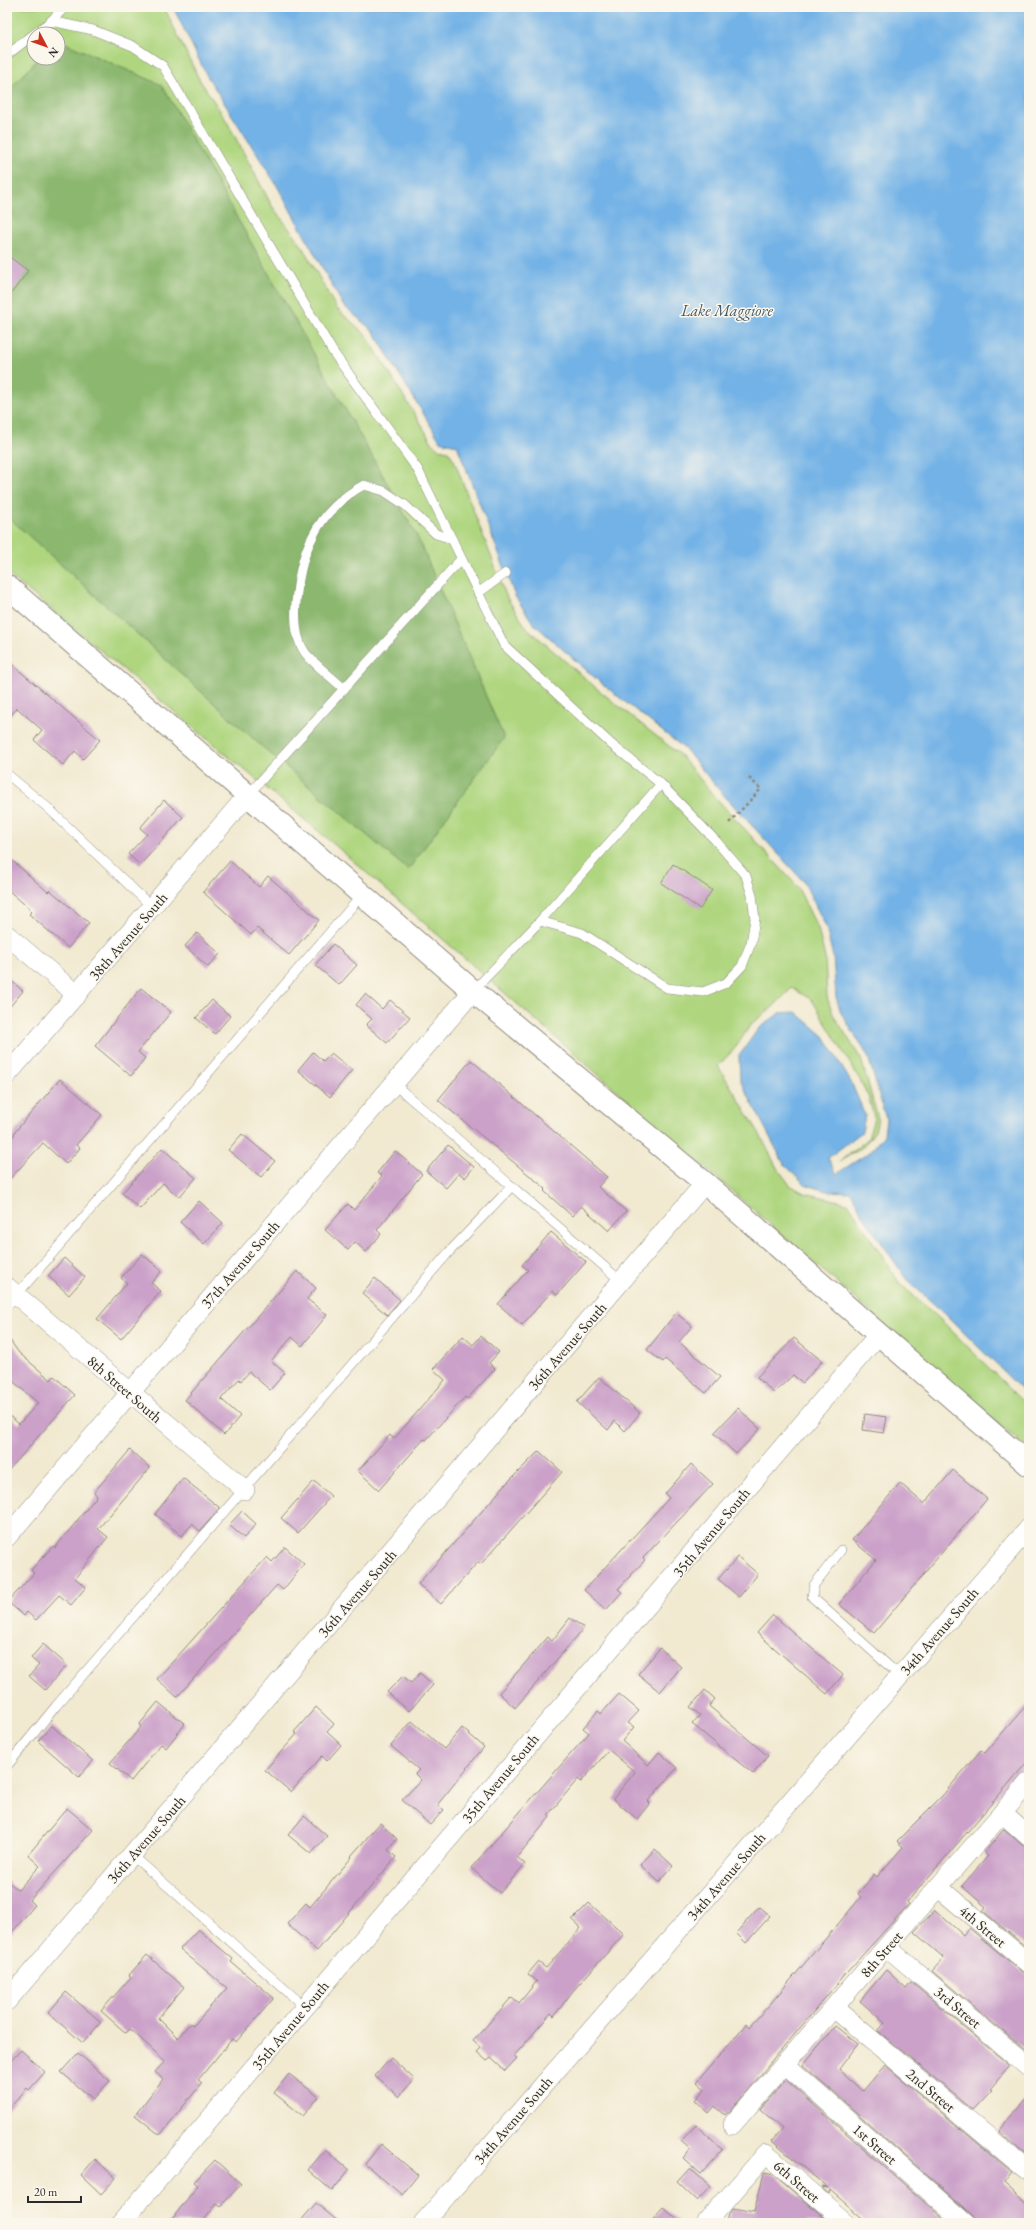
<svg xmlns="http://www.w3.org/2000/svg" width="1036" height="2230" font-family="'EB Garamond',serif">
	<style>
		.green { fill: #afd67f; stroke: #6d8055; fill-rule: evenodd }
		.forest { fill: #8bb76e; stroke: #5b714c }
		.water { fill: #73b2e6; stroke: #4f6e88 }
		.building { fill: #cba1c9 }
		.lines { fill: none; stroke-linecap: round; stroke-linejoin: round }
		.service-casing { stroke: #8e8a7e; stroke-width: 10 }
		.minor-casing { stroke: #8e8a7e; stroke-width: 20 }
		.secondary-casing { stroke: #8e8a7e; stroke-width: 24 }
		.path { stroke: #8e8a7e; stroke-width: 2.5; stroke-dasharray: 3 3; stroke-linecap: butt }
		.service { stroke: #fff; stroke-width: 9 }
		.minor { stroke: #fff; stroke-width: 19 }
		.secondary { stroke: #fff; stroke-width: 22 }
		.labels { text-anchor: middle; dominant-baseline: central; stroke-width: 3; stroke-linejoin: round; paint-order: stroke }
		.street-label { font-size: 15px; fill: #2b2b2b; stroke: #fbf7ec }
		.water-label { font-size: 16px; font-style: italic; fill: #445a6c; stroke: #fbf7ec }
	</style>
	<rect width="100%" height="100%" fill="#fbf7ec"/>
	<filter id="ink" filterUnits="userSpaceOnUse"><feTurbulence type="fractalNoise" baseFrequency=".025" numOctaves="2"/><feDisplacementMap in="SourceGraphic" scale="8" xChannelSelector="R" yChannelSelector="G"/><feConvolveMatrix kernelMatrix="1 2 1 2 8 2 1 2 1" color-interpolation-filters="sRGB"/></filter>
	<filter id="wash" filterUnits="userSpaceOnUse"><feTurbulence type="fractalNoise" baseFrequency=".012" numOctaves="4" result="noise"/><feDisplacementMap in="SourceGraphic" scale="16" xChannelSelector="R" yChannelSelector="G"/><feGaussianBlur stdDeviation="0.9" result="paint"/><feColorMatrix in="noise" values="0 0 0 0 0 0 0 0 0 0 0 0 0 0 0 0 0 1.4 0 .05"/><feComposite in="paint" operator="in"/></filter>
	<g filter="url(#wash)">
		<rect width="100%" height="100%" fill="#f1e9d0"/>
		<path class="green" d="M7 7H164L199 79 226 120 272 206 302 246 336 308 366 335 433 444 439 449 448 451 454 460 507 598 526 627 596 688 680 755 715 797 797 886 818 929 825 958 827 997 833 1014 861 1059 878 1118 875 1131 864 1146 839 1162 868 1139 874 1118 873 1113 868 1096 860 1080 812 1000 792 988 774 1006 751 1024 736 1047 718 1066 758 1131 777 1168 790 1185 804 1193 848 1203 900 1284 942 1321 1029 1408V1450L329 840 7 573ZM34 34H58V58H34Z"/>
		<path class="forest" d="M58 40 162 85 417 536 504 738 408 870 259 744 7 516V92L39 58H58Z"/>
		<path class="water" d="M173 7H1029V1397L944 1313 907 1280 864 1217 851 1192 827 1191 806 1185 784 1164 740 1080 739 1056 758 1029 780 1013 796 1012 824 1036 852 1084 865 1115 862 1132 828 1158 836 1174 870 1152 884 1135 886 1119 868 1056 841 1013 836 997 833 957 826 927 804 882 721 792 685 749 601 683 533 623 515 596 457 445 440 441 373 331 343 305 276 184 207 76Z"/>
		<g id="blocks">
			<g class="building">
				<path d="M7 255 28 271 7 299Z"/>
				<path d="M7 660 100 740 83 759 75 751 63 765 34 740 42 730 17 708 7 720Z"/>
				<path d="M164 800 183 817 140 865 128 854 147 834 140 828Z"/>
				<path d="M7 856 48 892 50 890 89 923 68 948 29 914 32 911 7 889Z"/>
				<path d="M230 861 259 887 268 876 319 920 289 955 257 928 251 935 203 892Z"/>
				<path d="M673 864 712 890 700 909 661 883Z"/>
				<path d="M197 933 220 954 208 967 185 946Z"/>
				<path d="M333 944 357 965 339 985 315 965Z"/>
				<path d="M7 977 23 991 7 1010Z"/>
				<path d="M141 988 171 1012 138 1052 145 1058 131 1076 95 1046Z"/>
				<path d="M365 994 382 1009 390 1000 410 1017 387 1043 366 1025 372 1019 356 1005Z"/>
				<path d="M212 1000 230 1016 215 1034 196 1018Z"/>
				<path d="M313 1052 323 1061 331 1053 352 1070 330 1097 298 1070Z"/>
				<path d="M471 1060 607 1177 598 1187 626 1211 609 1231 581 1206 572 1216 544 1191 546 1189 438 1100Z"/>
				<path d="M60 1079 102 1115 76 1145 80 1148 66 1164 43 1143 7 1182V1143L15 1134 14 1133Z"/>
				<path d="M242 1134 275 1161 261 1177 228 1150Z"/>
				<path d="M448 1145 474 1167 465 1178 459 1173 446 1188 426 1171Z"/>
				<path d="M162 1148 196 1178 179 1197 163 1183 140 1209 122 1193Z"/>
				<path d="M395 1151 422 1174 377 1230 381 1234 366 1252 355 1242 348 1250 325 1230 348 1204 354 1210 382 1176 377 1173Z"/>
				<path d="M199 1201 223 1223 204 1244 180 1222Z"/>
				<path d="M551 1232 586 1262 557 1295 552 1291 522 1325 498 1304 528 1270 522 1265Z"/>
				<path d="M142 1254 162 1271 151 1283 161 1291 121 1339 97 1319 127 1283 121 1278Z"/>
				<path d="M64 1258 85 1277 69 1295 48 1276Z"/>
				<path d="M297 1271 316 1288 307 1299 327 1315 302 1346 292 1337 271 1361 285 1373 270 1390 249 1372 241 1381 239 1379 221 1399 240 1416 224 1435 185 1400Z"/>
				<path d="M375 1278 400 1300 387 1315 362 1293Z"/>
				<path d="M676 1313 692 1326 679 1342 720 1377 706 1393 665 1359 663 1362 647 1350Z"/>
				<path d="M7 1336 19 1353 51 1380 54 1376 75 1395 7 1472V1414L19 1424 38 1403 7 1376Z"/>
				<path d="M463 1336 473 1345 481 1336 499 1352 489 1363 495 1369 467 1399 465 1397 426 1440 424 1439 379 1490 358 1471 390 1435 394 1439 445 1380 433 1369Z"/>
				<path d="M794 1338 822 1361 803 1383 793 1375 774 1393 757 1377Z"/>
				<path d="M599 1377 640 1413 625 1431 615 1421 608 1430 577 1402Z"/>
				<path d="M738 1408 760 1429 736 1454 714 1433Z"/>
				<path d="M865 1414 887 1417 884 1433 863 1430Z"/>
				<path d="M130 1450 150 1468 98 1529 108 1537 75 1578 86 1587 71 1605 59 1595 36 1620 27 1612 24 1616 8 1602 34 1573 31 1570 53 1546 55 1548 97 1496 94 1492Z"/>
				<path d="M539 1451 562 1472 481 1564 478 1562 441 1604 418 1584 505 1485Z"/>
				<path d="M691 1464 713 1484 643 1558 645 1560 618 1589 622 1592 606 1610 584 1590 669 1498 665 1494Z"/>
				<path d="M953 1470 987 1499 874 1633 839 1604 876 1560 852 1540 900 1483 924 1504Z"/>
				<path d="M183 1478 220 1508 200 1531 192 1524 182 1536 155 1514Z"/>
				<path d="M314 1481 331 1496 298 1533 281 1518Z"/>
				<path d="M242 1511 256 1524 244 1538 229 1525Z"/>
				<path d="M285 1547 304 1564 283 1590 277 1585 177 1697 157 1679 267 1557 272 1562Z"/>
				<path d="M738 1557 758 1574 739 1597 718 1579Z"/>
				<path d="M773 1615 843 1675 827 1694 757 1633Z"/>
				<path d="M570 1618 584 1628 515 1708 499 1693 548 1637 552 1641Z"/>
				<path d="M43 1644 67 1665 45 1690 29 1676 39 1665 31 1658Z"/>
				<path d="M660 1648 681 1667 660 1692 638 1674Z"/>
				<path d="M420 1673 433 1685 409 1711 387 1692 403 1676 411 1683Z"/>
				<path d="M705 1690 715 1699 709 1706 768 1756 753 1774 692 1724 700 1715 690 1707Z"/>
				<path d="M619 1694 639 1711 628 1723 634 1727 622 1741 648 1765 659 1752 677 1768 648 1801 650 1803 637 1819 613 1799 635 1772 609 1750 581 1782 578 1779 548 1815 550 1817 517 1857 525 1864 500 1893 471 1868 589 1733 583 1728 598 1711 601 1714Z"/>
				<path d="M158 1702 185 1724 166 1748 161 1744 131 1781 110 1763 141 1727 139 1725Z"/>
				<path d="M1029 1702V1760L907 1902 909 1904 847 1972 731 2110 725 2115 715 2106 709 2113 695 2100 705 2089 697 2082 746 2024 749 2027 771 2003 861 1897 858 1894 874 1874 877 1877 903 1847 897 1841 943 1795 981 1750 985 1753Z"/>
				<path d="M316 1707 334 1724 327 1732 341 1745 327 1761 322 1756 291 1792 265 1770 297 1734 294 1732Z"/>
				<path d="M412 1721 444 1749 462 1728 484 1747 438 1804 444 1810 430 1825 402 1800 421 1780 415 1774 419 1770 391 1746Z"/>
				<path d="M52 1726 93 1761 79 1777 38 1741Z"/>
				<path d="M67 1808 93 1830 30 1900 35 1905 7 1938V1881L18 1890 40 1866 28 1855Z"/>
				<path d="M304 1816 327 1836 311 1854 288 1835Z"/>
				<path d="M380 1823 397 1839 388 1850 396 1857 317 1951 287 1924 306 1903 310 1907 352 1857 351 1856Z"/>
				<path d="M1004 1829 1022 1845 1029 1848V1943L1026 1947 983 1911 986 1907 962 1886 988 1856 984 1853Z"/>
				<path d="M655 1849 673 1866 659 1882 640 1865Z"/>
				<path d="M589 1903 624 1934 572 1992 554 2016 551 2013 514 2056 517 2058 505 2071 491 2058 487 2061 477 2052 481 2048 473 2041 512 1997 519 2003 537 1981 528 1974 538 1962 546 1968 581 1928 572 1920Z"/>
				<path d="M759 1907 770 1916 746 1943 736 1933Z"/>
				<path d="M935 1910 963 1935 969 1928 1022 1972 1029 1975V2045L1025 2050 932 1971 944 1958 914 1932Z"/>
				<path d="M198 1929 233 1959 231 1962 274 1998 236 2042 232 2039 198 2080 202 2083 160 2135 135 2115 163 2079 155 2072 165 2061 130 2029 126 2033 101 2011 131 1977 129 1975 147 1955 184 1987 158 2018 178 2038 190 2023 193 2026 227 1988 180 1949Z"/>
				<path d="M886 1970 906 1988 911 1982 1010 2066 990 2089 992 2090 973 2110 878 2031 885 2023 860 2001Z"/>
				<path d="M66 1992 101 2022 83 2043 48 2013Z"/>
				<path d="M835 2026 858 2044 839 2069 863 2091 885 2065 1012 2172 1004 2182 1029 2205V2223H976L972 2215 803 2065Z"/>
				<path d="M21 2050 45 2072 29 2090 27 2088 7 2111V2065Z"/>
				<path d="M78 2053 110 2081 93 2099 61 2072Z"/>
				<path d="M391 2058 414 2079 399 2097 375 2076Z"/>
				<path d="M289 2074 319 2097 303 2116 274 2093Z"/>
				<path d="M786 2080 948 2223H868L830 2190 829 2194 821 2187 828 2188 772 2141 782 2129 760 2109Z"/>
				<path d="M1029 2096V2153L1027 2156 998 2131Z"/>
				<path d="M696 2125 723 2150 701 2174 683 2158 690 2149 681 2141Z"/>
				<path d="M381 2144 418 2175 402 2195 365 2164Z"/>
				<path d="M325 2150 349 2170 332 2191 308 2170Z"/>
				<path d="M95 2159 116 2178 101 2194 81 2175Z"/>
				<path d="M215 2160 241 2184 221 2206 217 2203 202 2223H169L198 2185 194 2182Z"/>
				<path d="M690 2168 710 2187 697 2201 677 2182Z"/>
				<path d="M764 2173 774 2175 825 2219 824 2223H727L729 2214 733 2208 754 2212Z"/>
				<path d="M316 2203 340 2223H299Z"/>
				<path d="M663 2207 681 2223H649Z"/>
			</g>
		</g>
	</g>
	<g filter="url(#ink)">
		<use href="#blocks" fill-opacity="0" stroke="#8e8a7e" stroke-width="1"/>
		<g class="lines">
			<defs>
				<g id="service">
					<path d="M51 21 65 7"/>
					<path d="M7 55 51 21 93 30 133 46 163 66 333 352 418 470 504 645 611 744 661 784 716 841 746 876 752 895 755 919 751 943 742 966 726 983 703 992 667 988 582 933 540 921"/>
					<path d="M478 593 506 573"/>
					<path d="M344 689C334 679 311 662 304 651 287 625 299 562 313 536 323 515 344 495 364 485L384 491 405 505 436 534 452 539"/>
					<path d="M7 774 47 807 152 907"/>
					<path d="M248 795 461 559"/>
					<path d="M473 991 540 921 661 784"/>
					<path d="M394 1084 622 1282"/>
					<path d="M7 1306 362 895"/>
					<path d="M841 1550 814 1585 812 1597 900 1676"/>
					<path d="M7 1766 56 1706 449 1252 512 1186"/>
					<path d="M132 1855 305 2007"/>
				</g>
				<g id="minor">
					<path d="M7 935 77 995"/>
					<path d="M7 1075 247 796"/>
					<path d="M7 1287 245 1490"/>
					<path d="M7 1537 473 991"/>
					<path d="M1002 1813 1029 1837"/>
					<path d="M938 1887 1029 1964"/>
					<path d="M887 1947 1029 2068"/>
					<path d="M7 2001 705 1183"/>
					<path d="M834 2008 1029 2172"/>
					<path d="M785 2064 965 2223"/>
					<path d="M732 2125 1029 1782"/>
					<path d="M121 2223 879 1334"/>
					<path d="M423 2223 1029 1528"/>
					<path d="M706 2223 766 2154 846 2223"/>
				</g>
				<path id="secondary" d="M7 586 473 991 705 1183 1029 1465"/>
			</defs>
			<use href="#service" class="service-casing"/>
			<use href="#minor" class="minor-casing"/>
			<use href="#secondary" class="secondary-casing"/>
			<path class="path" d="M729 823 761 789 748 777"/>
			<use href="#service" class="service"/>
			<use href="#minor" class="minor"/>
			<use href="#secondary" class="secondary"/>
		</g>
	</g>
	<g class="labels">
		<g class="street-label">
			<text transform="translate(128 936) rotate(-49)">38th Avenue South</text>
			<text transform="translate(240 1264) rotate(-49)">37th Avenue South</text>
			<text transform="translate(567 1346) rotate(-49)">36th Avenue South</text>
			<text transform="translate(125 1389) rotate(41)">8th Street South</text>
			<text transform="translate(711 1532) rotate(-50)">35th Avenue South</text>
			<text transform="translate(357 1593) rotate(-49)">36th Avenue South</text>
			<text transform="translate(939 1631) rotate(-49)">34th Avenue South</text>
			<text transform="translate(500 1778) rotate(-50)">35th Avenue South</text>
			<text transform="translate(146 1839) rotate(-49)">36th Avenue South</text>
			<text transform="translate(726 1876) rotate(-49)">34th Avenue South</text>
			<text transform="translate(983 1926) rotate(40)">4th Street</text>
			<text transform="translate(881 1954) rotate(-49)">8th Street</text>
			<text transform="translate(958 2007) rotate(40)">3rd Street</text>
			<text transform="translate(290 2025) rotate(-50)">35th Avenue South</text>
			<text transform="translate(931 2090) rotate(40)">2nd Street</text>
			<text transform="translate(513 2120) rotate(-49)">34th Avenue South</text>
			<text transform="translate(875 2144) rotate(41)">1st Street</text>
			<text transform="translate(797 2181) rotate(41)">6th Street</text>
		</g>
		<g class="water-label">
			<text x="727" y="310">Lake Maggiore</text>
		</g>
	</g>
	<rect width="1036" height="2230" fill="none" stroke="#fbf7ec" stroke-width="24"/>
	<g transform="translate(46 46) rotate(131)"><circle r="19" fill="#fbf7ec" stroke="#a8a59f"/>
	<path d="M0-3L7 15L0 10L-7 15Z" fill="#c8321e"/>
	<text y="-6" font-size="11" font-weight="bold" text-anchor="middle" fill="#2b2b2b">N</text>
	</g>
	<path d="M28 2196v6h53v-6" fill="none" stroke="#2b2b2b" stroke-width="2"/>
	<text x="34" y="2196" font-size="12" fill="#2b2b2b" stroke="#fbf7ec" stroke-width="3" paint-order="stroke">20 m</text>
</svg>
